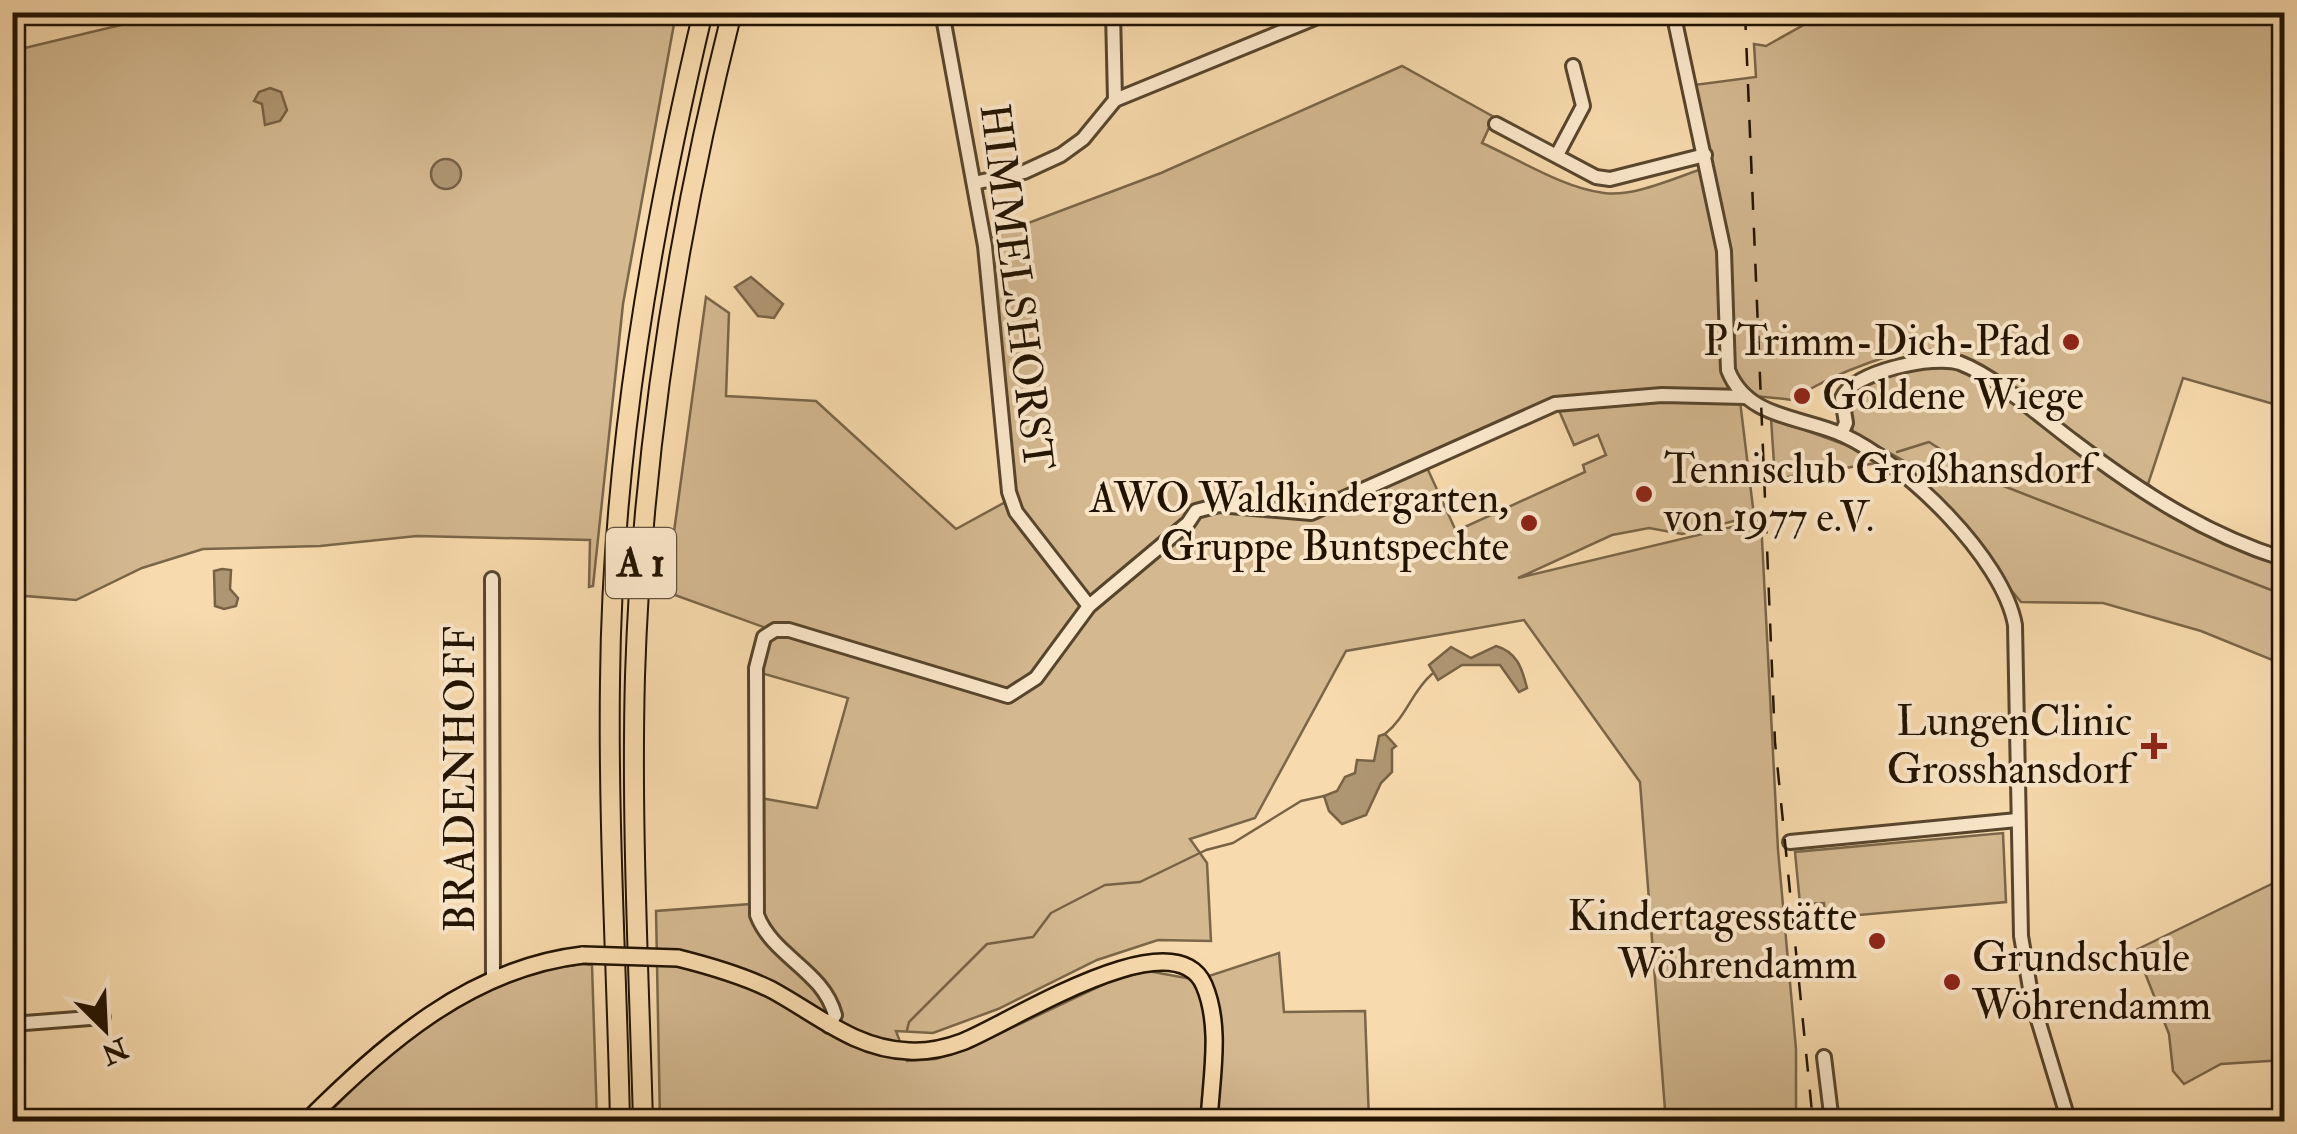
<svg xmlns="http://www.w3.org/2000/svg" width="2297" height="1134" font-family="'IM FELL Double Pica',serif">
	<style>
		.green { fill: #d3b890; stroke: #7a6648; stroke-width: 2.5 }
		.water { fill: #af9672; stroke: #776244; stroke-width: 2.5 }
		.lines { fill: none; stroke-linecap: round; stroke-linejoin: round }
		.stream { stroke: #776244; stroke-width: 2.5 }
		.minor-casing { stroke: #57452b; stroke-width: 18 }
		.major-casing { stroke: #221300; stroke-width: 20 }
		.highway-casing { stroke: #221300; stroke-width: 22 }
		.minor { stroke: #fae7ca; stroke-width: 12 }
		.major { stroke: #f7daad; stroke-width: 15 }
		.highway { stroke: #f7daad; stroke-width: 18 }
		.rail { stroke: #221300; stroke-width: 2.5; stroke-dasharray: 18 18; stroke-linecap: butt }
		.major-bridge-casing { stroke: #221300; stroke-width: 20; stroke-linecap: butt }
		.major-bridge { stroke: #f7daad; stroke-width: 15 }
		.poi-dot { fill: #8f2418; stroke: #fae7ca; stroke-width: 4 }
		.labels { text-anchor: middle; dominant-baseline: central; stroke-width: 8; stroke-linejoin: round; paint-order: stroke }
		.shield { fill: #fae7ca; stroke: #63533d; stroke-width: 2.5 }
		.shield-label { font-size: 40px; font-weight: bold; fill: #221300 }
		.street-label { font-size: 42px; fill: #221300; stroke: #fae7ca }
		.poi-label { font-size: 42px; fill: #221300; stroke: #fae7ca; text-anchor: end }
	</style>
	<rect width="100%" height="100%" fill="#f7daad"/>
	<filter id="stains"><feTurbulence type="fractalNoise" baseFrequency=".002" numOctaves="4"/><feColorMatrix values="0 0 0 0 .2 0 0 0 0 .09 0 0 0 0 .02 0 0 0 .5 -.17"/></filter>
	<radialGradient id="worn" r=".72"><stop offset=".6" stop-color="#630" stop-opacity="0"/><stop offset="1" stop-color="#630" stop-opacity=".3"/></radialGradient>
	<g class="green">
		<path d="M171 13H676L623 304 593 586 589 587 590 540 417 536 320 546 203 549 142 568 76 600 13 595 12 51Z"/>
		<path d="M1825 13H2284V407L2183 378 2148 484 2206 530 2284 559V828L2280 663 2201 631 2103 603 2021 602 1904 461 1853 432 1846 401C1868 380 1925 359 1956 368 1979 374 2016 405 2037 419L2045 413C2017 392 1987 365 1954 353 1913 338 1826 377 1792 400 1726 392 1612 381 1549 403 1506 418 1464 441 1423 459L1456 531 1585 472 1583 465 1606 455 1598 435 1574 445 1558 408 1663 400 1740 401 1754 516 1682 534 1649 528 1612 535 1518 578 1761 520 1778 850 1796 1049V1121H1675L1673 1110H1665L1640 782 1524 620 1346 651 1255 818 1190 839 1207 863 1211 941 1158 940 1097 960 998 1009 933 1033 896 1031 907 1061 936 1059 967 1049 1119 977 1148 971 1197 980 1279 953 1284 1012 1365 1011 1369 1121H660L656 911 750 904 755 797 817 808 848 698 761 673 766 628 672 594 667 583 706 297 729 313 726 396 816 401 956 529 1009 500 986 239 1161 173 1402 66 1494 117 1482 143C1520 160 1563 188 1604 193 1634 197 1674 178 1702 169L1694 85 1756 77 1754 44 1766 46Z"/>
		<path d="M1771 418 1846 445 1877 463 1775 479Z"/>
		<path d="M2003 833 2006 902 1825 918 1824 903 1800 904 1795 852Z"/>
		<path d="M2284 878V1060L2221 1064 2184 1084 2173 1071 2169 1034 2136 950Z"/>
		<path d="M581 964 592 965 597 1121 320 1122C371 1070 439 998 512 977 534 971 558 968 581 964Z"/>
	</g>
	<g class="water">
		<path d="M270 88 281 92 287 110 280 121 265 125 262 104 254 101 259 92Z"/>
		<circle cx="446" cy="174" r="15"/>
		<path d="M751 277 783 304 774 318 758 316 735 287Z"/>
		<path d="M222 569 231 570 230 589 238 598 236 606 224 609 215 606 214 571Z"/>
		<path d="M1496 646C1517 652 1522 668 1527 688L1519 692 1500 665H1462L1438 680 1429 665 1451 647 1471 658Z"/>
		<path d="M1385 734 1396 746 1392 749V772L1381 783 1366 815 1342 824 1329 811 1324 796 1337 791 1345 777 1355 773 1357 760 1374 761 1379 736Z"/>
	</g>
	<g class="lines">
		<g class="stream">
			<path d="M1897 452 1929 442 1965 465 1987 469 2001 485 2284 595"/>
			<path d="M1385 734C1407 716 1412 691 1432 674"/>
			<path d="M907 1030 909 1022 987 944 1033 937 1051 913 1105 885 1140 882 1206 850 1233 843 1301 801 1324 796"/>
		</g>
		<defs>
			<g id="minor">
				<path d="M942 12 985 246 1009 492 1016 512 1089 606"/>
				<path d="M1113 12 1115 100"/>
				<path d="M1673 12 1724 251 1728 370C1747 419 1801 416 1843 435 1905 463 2003 558 2015 625L2021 936 2032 1000 2069 1122"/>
				<path d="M1496 124 1596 177 1610 179 1705 155"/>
				<path d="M1557 155 1583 106 1573 66"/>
				<path d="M974 183 1024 172 1061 155 1083 139 1115 100 1330 12"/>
				<path d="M1841 434 1846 423 1842 398C1852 372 1934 354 1960 363 1996 377 2041 417 2073 441 2139 491 2204 534 2284 559"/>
				<path d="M492 579 493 978"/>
				<path d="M1790 842 2017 820"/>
				<path d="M12 1024 103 1017"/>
				<path d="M829 1026 835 1015C823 970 773 957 757 915L756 668 764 637 775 630H789L1008 696 1036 678 1089 606 1188 523 1196 511 1219 505 1311 513 1555 404 1662 395 1745 397"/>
				<path d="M1824 1057 1832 1122"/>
			</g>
			<g id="major">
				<path d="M678 958C710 966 742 975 772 990 818 1015 855 1049 909 1051 927 1052 946 1048 962 1042 1005 1026 1173 915 1204 985 1222 1027 1211 1078 1209 1122"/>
				<path d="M306 1122C383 1045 470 968 583 955"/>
			</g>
			<g id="highway">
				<path d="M620 1122C617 975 608 827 610 681 612 456 651 231 703 12"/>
				<path d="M643 1122C639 973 631 824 635 676 642 451 677 230 732 12"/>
			</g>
		</defs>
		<use href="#minor" class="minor-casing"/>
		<use href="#major" class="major-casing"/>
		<use href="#highway" class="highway-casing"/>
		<use href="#minor" class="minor"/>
		<use href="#major" class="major"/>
		<use href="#highway" class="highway"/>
		<path class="rail" d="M1745 12 1775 742 1813 1122"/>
		<defs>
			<path id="major-bridge" d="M583 955 678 958"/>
		</defs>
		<use href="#major-bridge" class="major-bridge-casing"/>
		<use href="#major-bridge" class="major-bridge"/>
	</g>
	<g class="poi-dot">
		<circle cx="2071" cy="342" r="10"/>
		<circle cx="1802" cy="396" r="10"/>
		<circle cx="1644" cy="494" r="10"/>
		<circle cx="1529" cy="523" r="10"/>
		<path d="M2149 731h10v10h10v10h-10v10h-10v-10h-10v-10h10z"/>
		<circle cx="1877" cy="941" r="10"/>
		<circle cx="1952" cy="982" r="10"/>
	</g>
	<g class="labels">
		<rect class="shield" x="606" y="528" width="70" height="70" rx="8"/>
		<g class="shield-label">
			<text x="641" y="563">A 1</text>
		</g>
		<g class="street-label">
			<text transform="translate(1016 287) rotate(83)">HIMMELSHORST</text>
			<text transform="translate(461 779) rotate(-90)">BRADENHOFF</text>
		</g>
		<g class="poi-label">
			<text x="2051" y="342">P Trimm-Dich-Pfad</text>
			<text x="1822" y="396" text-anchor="start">Goldene Wiege</text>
			<text x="1664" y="470" text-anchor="start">Tennisclub Großhansdorf<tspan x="1664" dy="48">von 1977 e.V.</tspan></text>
			<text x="1509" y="499">AWO Waldkindergarten,<tspan x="1509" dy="48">Gruppe Buntspechte</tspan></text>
			<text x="2132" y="722">LungenClinic<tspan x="2132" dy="48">Grosshansdorf</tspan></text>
			<text x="1857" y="917">Kindertagesstätte<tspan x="1857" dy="48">Wöhrendamm</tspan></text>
			<text x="1972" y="958" text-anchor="start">Grundschule<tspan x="1972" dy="48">Wöhrendamm</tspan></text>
		</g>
	</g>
	<rect width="2297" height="1134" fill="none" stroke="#f7daad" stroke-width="50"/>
	<rect x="15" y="15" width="2267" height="1104" fill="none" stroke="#221300" stroke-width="5"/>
	<rect x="25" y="25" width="2247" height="1084" fill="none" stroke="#221300" stroke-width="2.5"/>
	<g transform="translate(105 1029) rotate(156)" stroke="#fae7ca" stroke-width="8" paint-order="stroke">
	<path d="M0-8L18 38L0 25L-18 38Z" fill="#221300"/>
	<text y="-15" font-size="28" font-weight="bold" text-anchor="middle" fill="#221300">N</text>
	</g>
	<rect width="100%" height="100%" filter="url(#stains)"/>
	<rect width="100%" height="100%" fill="url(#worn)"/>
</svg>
